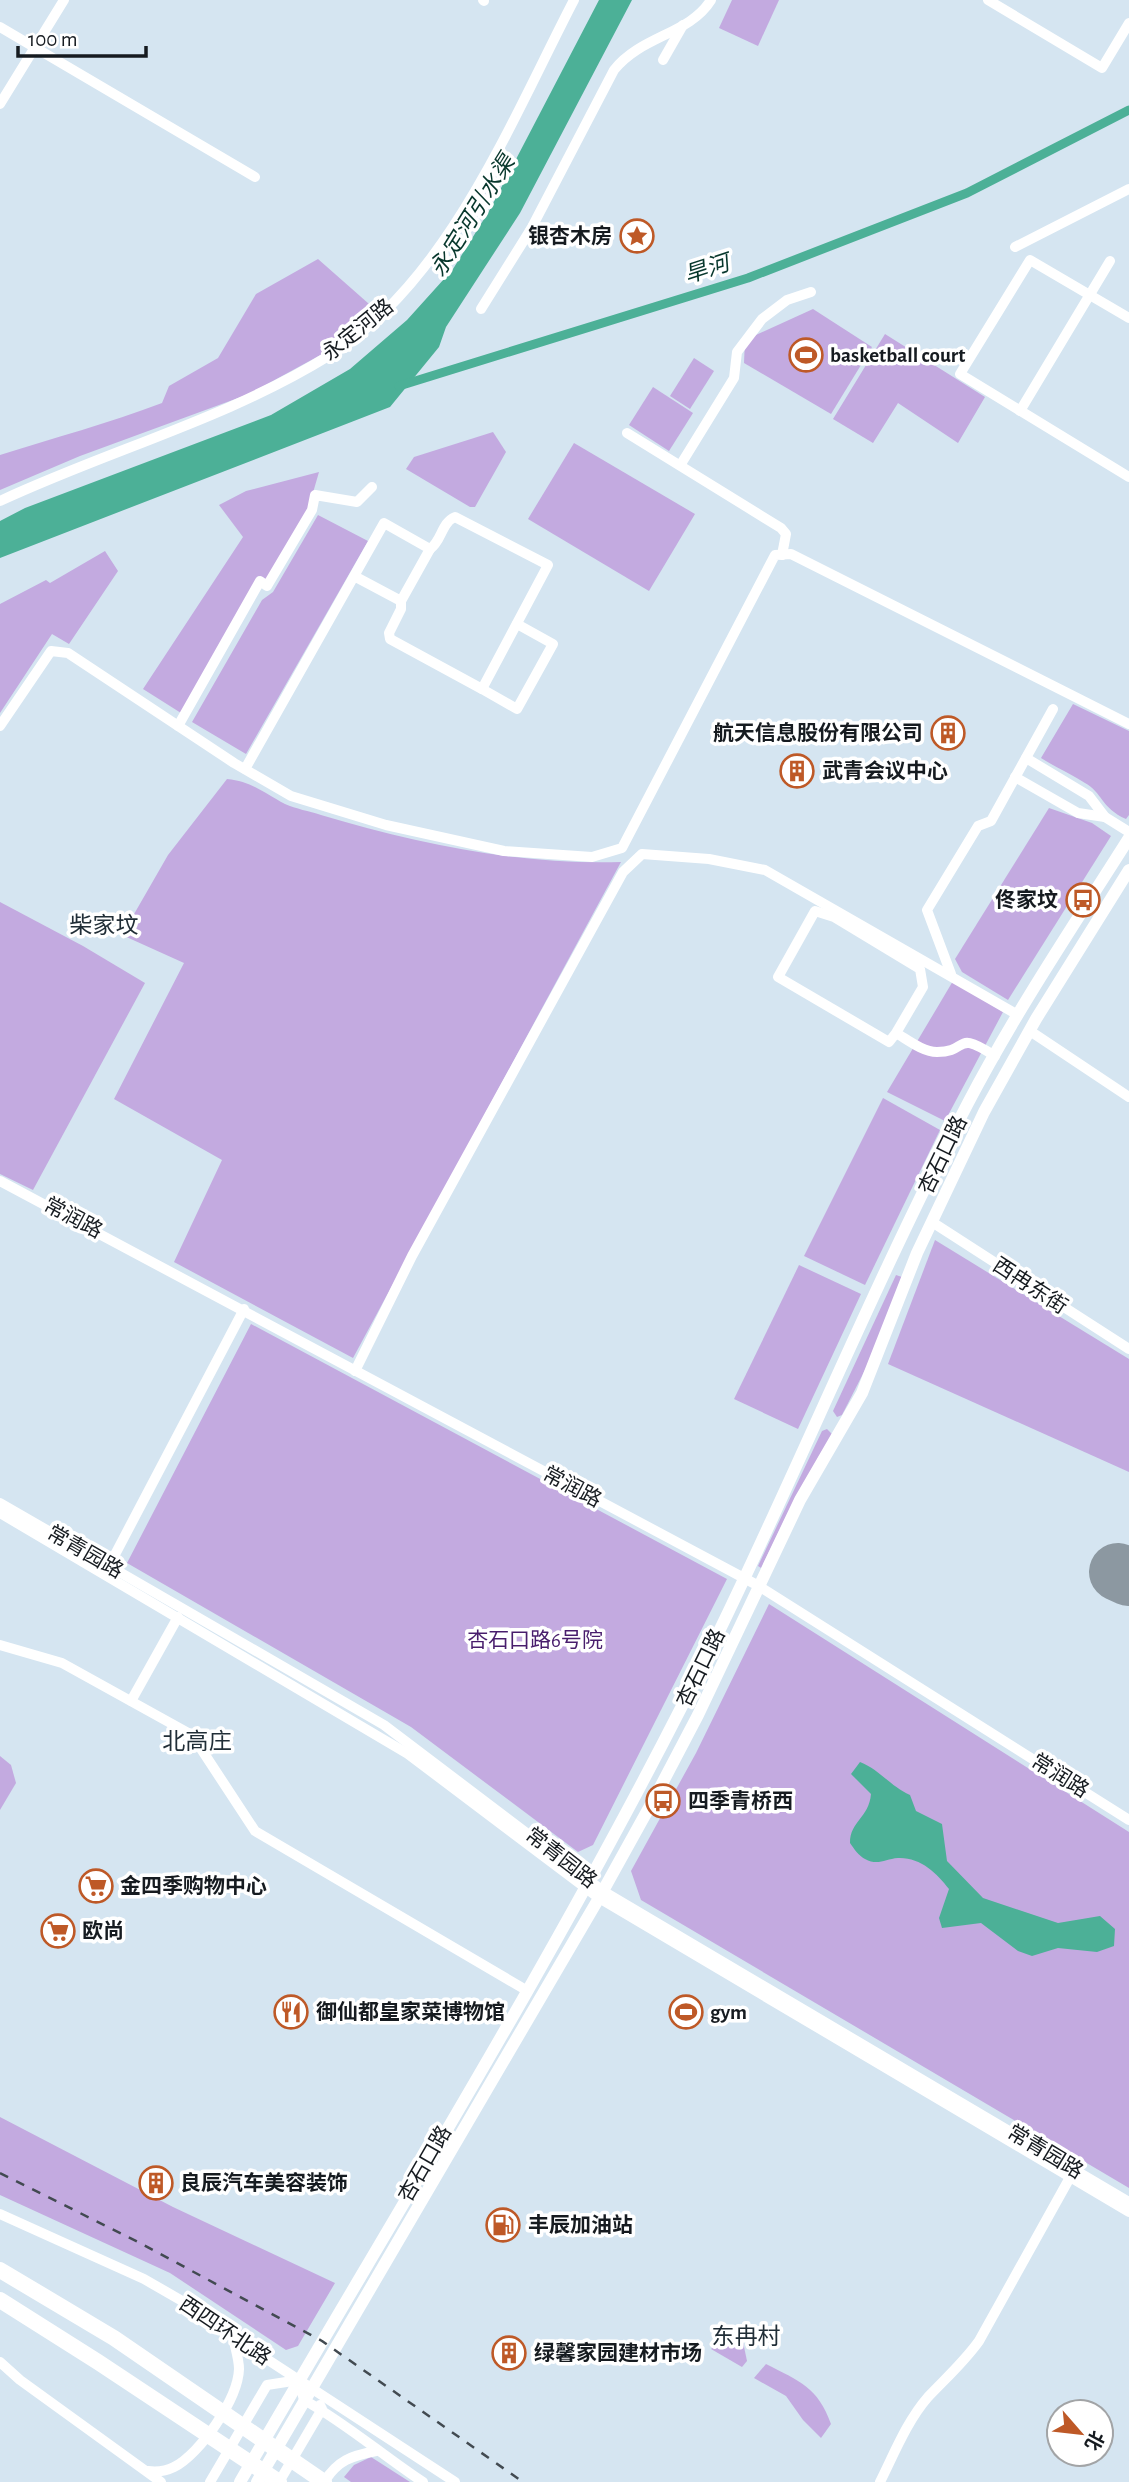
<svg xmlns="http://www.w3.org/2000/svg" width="1129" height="2482" font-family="'Alegreya Sans','Noto Sans SC',sans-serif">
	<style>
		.green { fill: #c3aae0 }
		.water { fill: #4cb097 }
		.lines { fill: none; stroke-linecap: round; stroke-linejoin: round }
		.canal { stroke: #4cb097; stroke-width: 9 }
		.runway { stroke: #8c98a1; stroke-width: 58 }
		.minor { stroke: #fff; stroke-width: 10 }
		.major { stroke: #fff; stroke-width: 12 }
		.highway { stroke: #fff; stroke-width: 16 }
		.rail { stroke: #424a51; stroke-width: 2.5; stroke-dasharray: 9 9; stroke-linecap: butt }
		.labels { text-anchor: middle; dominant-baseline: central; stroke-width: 7; stroke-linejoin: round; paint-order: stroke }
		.poi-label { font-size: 21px; font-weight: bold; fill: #161b20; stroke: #fff; text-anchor: start }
		.street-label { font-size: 21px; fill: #161b20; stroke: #fff }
		.park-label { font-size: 21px; fill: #481d6c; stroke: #fff }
		.water-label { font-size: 23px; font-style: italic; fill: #07372c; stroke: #fff }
		.neighbourhood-label { font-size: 23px; fill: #212e37; stroke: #fff }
	</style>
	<rect width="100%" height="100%" fill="#d5e5f1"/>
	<g class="green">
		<path d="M732 0H779L758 46 719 28Z"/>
		<path d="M318 259 377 311 326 352 249 394 80 456 0 490V455C54 438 109 423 162 403L169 386 218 358 256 294Z"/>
		<path d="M813 309 872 347 831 414 744 363 745 340Z"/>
		<path d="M885 334 985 397 958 443 898 403 873 443 833 419Z"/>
		<path d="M694 358 714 371 690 409 670 396Z"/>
		<path d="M653 387 693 413 669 451 629 425Z"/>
		<path d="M493 432 506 452 475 507H470L406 469 414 457Z"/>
		<path d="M574 443 695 514 649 591 528 519Z"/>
		<path d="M319 472 308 510 267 580 258 576 181 713 143 689 243 537 219 505 246 491Z"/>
		<path d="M318 515 368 541 246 754 192 722 262 600 273 592Z"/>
		<path d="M105 551 118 571 69 644 52 634 0 713V604L46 580 50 583Z"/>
		<path d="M1073 704 1129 731V815L1126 819C1101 808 1102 792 1085 783 1071 774 1055 767 1041 758Z"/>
		<path d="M227 779C251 781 264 793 285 804 296 809 309 811 321 815 419 844 518 865 621 862L353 1358 174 1262 222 1160 114 1099 184 963 122 935 168 855Z"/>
		<path d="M1049 808 1092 823 1111 836 1008 1000 962 972 955 959Z"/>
		<path d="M0 902 83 946 145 983 33 1190 0 1174Z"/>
		<path d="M953 981 1003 1012 945 1121 887 1092Z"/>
		<path d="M883 1098 940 1130 865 1285 804 1256Z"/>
		<path d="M935 1240 1129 1359V1472L888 1364Z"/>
		<path d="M799 1265 861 1294 798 1429 734 1399Z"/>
		<path d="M896 1275 902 1277 869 1362 842 1415 837 1417 833 1411Z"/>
		<path d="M251 1324 727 1579 593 1845 578 1852 411 1727 127 1563Z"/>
		<path d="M827 1429 832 1434 796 1496 761 1568 758 1566 822 1431Z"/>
		<path d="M769 1604 1129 1832V2188L641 1900 631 1871 696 1753Z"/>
		<path d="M0 1756 11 1765 16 1783 0 1810Z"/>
		<path d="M0 2117 173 2207 335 2283 298 2346 286 2350 170 2273 0 2195Z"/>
		<path d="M733 2338 743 2342 747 2361 742 2367 711 2349 720 2341Z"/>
		<path d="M766 2364C799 2381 818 2387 831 2424L821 2438 803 2420 786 2396 754 2378Z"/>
		<path d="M371 2457 410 2482H351L344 2477 354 2465Z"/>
	</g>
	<g class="water">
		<path d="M599 0H632L520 213 446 327 439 347 390 407 0 558V521L25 508 271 415 350 369 407 320 453 269 489 211Z"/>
		<path d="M860 1762C880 1770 890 1786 910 1795L916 1811 942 1824 947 1861 983 1898 1058 1923 1100 1916 1115 1929 1114 1946 1097 1952 1058 1948 1032 1956 1018 1951 981 1923 942 1928 939 1918 949 1889C937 1873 920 1857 898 1858 885 1859 878 1866 865 1859 859 1856 854 1849 850 1843 850 1821 869 1818 871 1794L851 1774Z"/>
	</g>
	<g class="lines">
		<path class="canal" d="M399 386 748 278 967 193 1129 110"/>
		<path class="runway" d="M1118 1572 1129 1577"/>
		<g class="minor">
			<path d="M483 0 484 1"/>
			<path d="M988 0 1102 68 1129 23"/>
			<path d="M0 27 255 177"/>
			<path d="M663 60 683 25"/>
			<path d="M0 104 64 0"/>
			<path d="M1015 247 1129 189"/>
			<path d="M481 309 531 229 614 70C642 35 689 35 711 0"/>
			<path d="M1129 318 1030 260 960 374 1129 477"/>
			<path d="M1020 411 1110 261"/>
			<path d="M627 433 781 528 786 534 782 555"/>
			<path d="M681 464 734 378 737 352 762 319 787 300 811 292"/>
			<path d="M0 501C109 450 227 419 330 355 448 282 512 119 574 0"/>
			<path d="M401 601V609L389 633 390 639 482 689 548 565 455 517C441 523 442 541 430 549"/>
			<path d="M482 689 517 709 553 644 517 624"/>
			<path d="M0 726 51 651 68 653 234 763 291 796 386 825 504 851 592 857 622 848 775 555 791 554 1129 724"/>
			<path d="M178 726 260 581 267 586 312 510 315 495 357 502 372 487"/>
			<path d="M1026 758 1089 796 1105 817 1129 832"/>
			<path d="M245 769 384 523 430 549 401 601 354 576"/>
			<path d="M1015 777 1078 813 1105 817"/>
			<path d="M951 974 927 910 978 826 991 821 1053 709"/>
			<path d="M1030 1031 1129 1097"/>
			<path d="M896 1033 889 1042 778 977 815 911 834 917 920 969 923 987 896 1033C908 1040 923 1052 937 1052 970 1052 953 1029 995 1056"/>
			<path d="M0 1181 757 1585 1129 1820"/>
			<path d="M932 1222 1129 1349"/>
			<path d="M355 1371 412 1256 623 872 642 854 709 859 765 870 1018 1015"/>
			<path d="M0 1503 384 1725 603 1891 1129 2202"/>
			<path d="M0 1513 408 1754 599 1898 1129 2212"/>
			<path d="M109 1566 244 1309"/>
			<path d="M0 1645 62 1663 192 1735 255 1831 526 1990"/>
			<path d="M131 1701 178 1617"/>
			<path d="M0 2214 144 2279 196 2309 233 2337 455 2482"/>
			<path d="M0 2362 20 2380 161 2482"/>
			<path d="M299 2380 304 2400C347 2424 382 2455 423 2482"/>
			<path d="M148 2471C156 2472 166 2471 174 2467 200 2454 238 2399 239 2369 239 2359 235 2347 233 2337"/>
			<path d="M210 2482 267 2385 299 2380"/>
			<path d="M279 2482 322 2409 320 2405"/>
			<path d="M324 2482C338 2460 351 2456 376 2451"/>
			<path d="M880 2482C894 2454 907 2421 928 2397 946 2378 964 2362 979 2341L1073 2172"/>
		</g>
		<g class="major">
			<path d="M240 2482C389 2225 547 1971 682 1706 783 1508 865 1300 968 1103 1016 1011 1074 925 1129 838"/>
			<path d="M257 2482 599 1898 655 1797 698 1715 800 1500 862 1393 917 1253 984 1112 1036 1019 1129 870"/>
		</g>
		<g class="highway">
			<path d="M0 2270 114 2338 324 2482"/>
			<path d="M0 2300 98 2362 279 2482"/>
		</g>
		<path class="rail" d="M0 2173 138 2242 322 2341 523 2482"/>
	</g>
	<defs>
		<symbol id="sight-ring" viewBox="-11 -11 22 22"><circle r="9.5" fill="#fff" stroke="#be5927" stroke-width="1.5"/><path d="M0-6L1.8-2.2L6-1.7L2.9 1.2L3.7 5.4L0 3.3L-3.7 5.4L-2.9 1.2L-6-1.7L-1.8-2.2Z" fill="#be5927"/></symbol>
		<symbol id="stadium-ring" viewBox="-11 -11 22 22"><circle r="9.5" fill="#fff" stroke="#be5927" stroke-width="1.5"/><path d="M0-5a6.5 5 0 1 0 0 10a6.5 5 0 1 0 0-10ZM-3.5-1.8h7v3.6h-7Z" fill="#be5927"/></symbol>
		<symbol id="building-ring" viewBox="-11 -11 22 22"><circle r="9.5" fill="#fff" stroke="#be5927" stroke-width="1.5"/><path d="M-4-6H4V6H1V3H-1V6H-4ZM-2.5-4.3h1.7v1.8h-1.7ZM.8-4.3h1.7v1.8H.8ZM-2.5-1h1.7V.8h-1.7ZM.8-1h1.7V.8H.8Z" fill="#be5927"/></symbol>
		<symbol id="bus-ring" viewBox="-11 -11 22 22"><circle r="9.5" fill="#fff" stroke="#be5927" stroke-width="1.5"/><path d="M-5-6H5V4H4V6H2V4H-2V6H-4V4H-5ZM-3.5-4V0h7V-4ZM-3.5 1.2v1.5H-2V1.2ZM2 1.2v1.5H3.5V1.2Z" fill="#be5927"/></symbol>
		<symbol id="supermarket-ring" viewBox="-11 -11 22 22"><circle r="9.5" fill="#fff" stroke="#be5927" stroke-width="1.5"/><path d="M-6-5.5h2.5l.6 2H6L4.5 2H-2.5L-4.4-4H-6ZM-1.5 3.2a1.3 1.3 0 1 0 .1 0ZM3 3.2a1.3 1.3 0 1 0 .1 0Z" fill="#be5927"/></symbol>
		<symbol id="restaurant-ring" viewBox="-11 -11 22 22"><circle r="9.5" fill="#fff" stroke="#be5927" stroke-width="1.5"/><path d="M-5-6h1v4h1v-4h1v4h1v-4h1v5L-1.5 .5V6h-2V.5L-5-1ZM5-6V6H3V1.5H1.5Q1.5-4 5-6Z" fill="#be5927"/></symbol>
		<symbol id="fuel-ring" viewBox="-11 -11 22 22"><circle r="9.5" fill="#fff" stroke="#be5927" stroke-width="1.5"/><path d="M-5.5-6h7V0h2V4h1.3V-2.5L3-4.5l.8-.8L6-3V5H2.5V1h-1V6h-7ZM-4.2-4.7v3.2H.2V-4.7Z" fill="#be5927"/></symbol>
	</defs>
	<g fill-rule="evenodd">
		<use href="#sight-ring" x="618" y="217" width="38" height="38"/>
		<use href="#stadium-ring" x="787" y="336" width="38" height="38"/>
		<use href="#building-ring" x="929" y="714" width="38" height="38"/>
		<use href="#building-ring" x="778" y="752" width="38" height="38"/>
		<use href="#bus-ring" x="1064" y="881" width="38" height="38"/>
		<use href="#bus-ring" x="644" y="1782" width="38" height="38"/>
		<use href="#supermarket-ring" x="77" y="1867" width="38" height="38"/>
		<use href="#supermarket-ring" x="39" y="1912" width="38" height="38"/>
		<use href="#restaurant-ring" x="272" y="1993" width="38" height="38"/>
		<use href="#stadium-ring" x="667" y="1993" width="38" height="38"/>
		<use href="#building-ring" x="137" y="2164" width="38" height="38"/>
		<use href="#fuel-ring" x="484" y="2206" width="38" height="38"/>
		<use href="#building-ring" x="490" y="2334" width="38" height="38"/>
	</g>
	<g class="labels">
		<g class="poi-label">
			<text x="612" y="236" text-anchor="end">银杏木房</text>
			<text x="830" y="355">basketball court</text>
			<text x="923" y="733" text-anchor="end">航天信息股份有限公司</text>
			<text x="822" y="771">武青会议中心</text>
			<text x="1058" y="900" text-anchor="end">佟家坟</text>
			<text x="688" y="1801">四季青桥西</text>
			<text x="120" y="1886">金四季购物中心</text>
			<text x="82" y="1931">欧尚</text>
			<text x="316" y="2012">御仙都皇家菜博物馆</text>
			<text x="710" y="2012">gym</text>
			<text x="180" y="2183">良辰汽车美容装饰</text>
			<text x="528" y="2225">丰辰加油站</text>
			<text x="534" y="2353">绿馨家园建材市场</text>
		</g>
		<g class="street-label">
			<text transform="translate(358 330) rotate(-39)">永定河路</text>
			<text transform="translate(943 1155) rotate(-64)">杏石口路</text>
			<text transform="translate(73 1218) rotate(28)">常润路</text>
			<text transform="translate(1030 1286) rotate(33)">西冉东街</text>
			<text transform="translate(572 1487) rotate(28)">常润路</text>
			<text transform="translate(85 1552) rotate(30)">常青园路</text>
			<text transform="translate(701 1668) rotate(-64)">杏石口路</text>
			<text transform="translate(1060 1776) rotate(32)">常润路</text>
			<text transform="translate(561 1858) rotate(38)">常青园路</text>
			<text transform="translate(1045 2152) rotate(31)">常青园路</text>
			<text transform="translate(425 2164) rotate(-60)">杏石口路</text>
			<text transform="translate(225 2331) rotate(34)">西四环北路</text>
		</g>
		<g class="park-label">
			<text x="535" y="1640">杏石口路6号院</text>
		</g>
		<g class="water-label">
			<text transform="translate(473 216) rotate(-58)">永定河引水渠</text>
			<text transform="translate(707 270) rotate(-18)">旱河</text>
		</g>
		<g class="neighbourhood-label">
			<text x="104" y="926">柴家坟</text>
			<text x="197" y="1742">北高庄</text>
			<text x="746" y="2337">东冉村</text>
		</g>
	</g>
	<g transform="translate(1080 2433) rotate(118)"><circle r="33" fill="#ffffff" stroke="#a2a4a6" stroke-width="2"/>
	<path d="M0-5L12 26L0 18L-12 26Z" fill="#be5927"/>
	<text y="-10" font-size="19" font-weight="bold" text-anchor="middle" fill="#161b20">北</text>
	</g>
	<path d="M18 46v10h128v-10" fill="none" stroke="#161b20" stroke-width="3.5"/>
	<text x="28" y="46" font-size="21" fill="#161b20" stroke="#ffffff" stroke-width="5" paint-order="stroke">100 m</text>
</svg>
